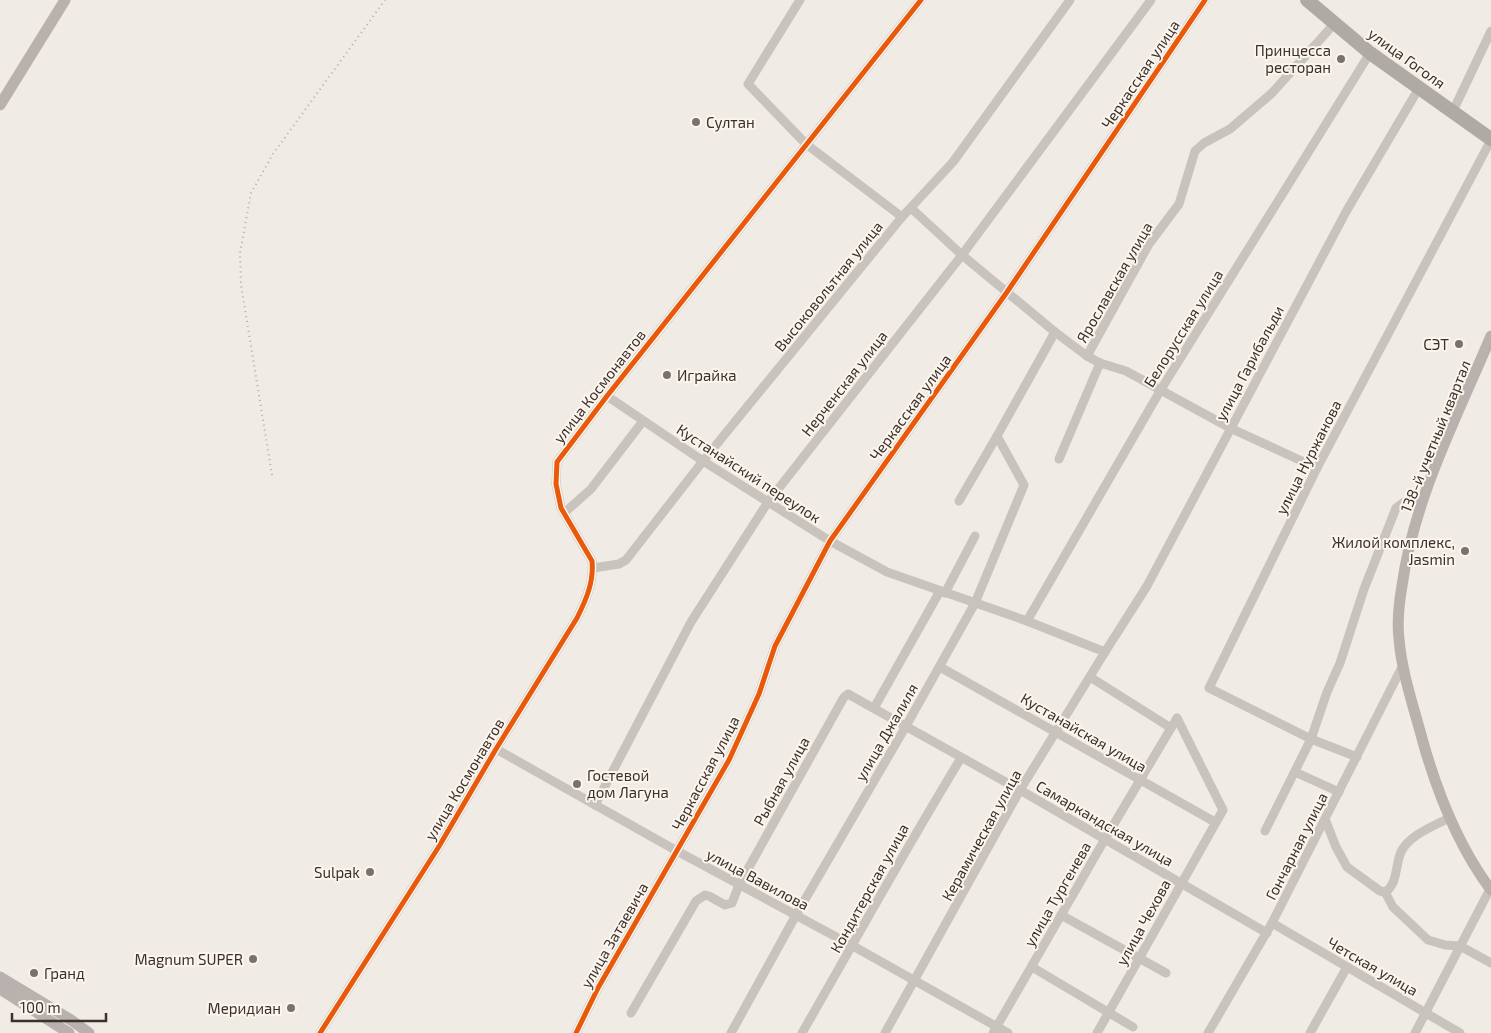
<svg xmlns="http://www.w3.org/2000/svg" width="1491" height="1033" font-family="'Exo 2',sans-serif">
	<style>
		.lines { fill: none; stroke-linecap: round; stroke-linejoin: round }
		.minor { stroke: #c9c3be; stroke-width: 9 }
		.major { stroke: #b8b1ad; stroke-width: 11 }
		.highway { stroke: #afaaa4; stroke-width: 14 }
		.rail { stroke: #b1aca8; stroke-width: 2; stroke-dasharray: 1 4; stroke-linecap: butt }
		.cycleway-casing { stroke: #fbf5ee; stroke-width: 8 }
		.cycleway { stroke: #e8590c; stroke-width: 5 }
		.poi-dot { fill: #7a716c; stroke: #fbf5ee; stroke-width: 2 }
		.labels { text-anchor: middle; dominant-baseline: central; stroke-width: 4; stroke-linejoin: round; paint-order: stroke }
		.poi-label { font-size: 15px; fill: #3b302b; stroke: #fbf5ee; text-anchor: end }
		.street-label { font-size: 15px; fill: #3b302b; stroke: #fbf5ee }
	</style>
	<rect width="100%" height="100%" fill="#f0ebe5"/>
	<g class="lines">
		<g class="minor">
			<path d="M800 0 748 84 806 144 902 217"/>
			<path d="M1453 111 1491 31"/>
			<path d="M911 208 962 255 1055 332 1087 356 1100 363 1126 371 1230 428 1317 468"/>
			<path d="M1087 356 1149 244 1179 204 1195 151 1204 143 1230 129 1272 93 1335 23"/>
			<path d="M607 396 703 461 830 541 887 572 1027 621 1105 652"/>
			<path d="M1059 459 1100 363"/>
			<path d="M959 501 997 436 1055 332"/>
			<path d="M564 513 591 489 643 421"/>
			<path d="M593 568 619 564 626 560 703 461 902 217 953 162 1070 0"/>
			<path d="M945 593 975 536"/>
			<path d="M1027 621 1160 391 1370 53"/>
			<path d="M940 667 1215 822"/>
			<path d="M1090 677 1171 728"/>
			<path d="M874 708 940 591"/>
			<path d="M496 749 677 851 853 946 1008 1033"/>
			<path d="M1357 757 1311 739 1209 688 1317 468 1491 140"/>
			<path d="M1295 772 1339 792"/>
			<path d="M595 805 691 622 768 502 962 255 1151 0"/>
			<path d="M1325 819 1336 847 1347 867 1380 891 1385 892C1398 884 1395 865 1401 852 1409 835 1434 826 1449 818"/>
			<path d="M1265 831 1311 739 1327 692 1340 663 1364 589 1396 508 1404 502 1424 497"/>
			<path d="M1385 892 1393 907 1428 940 1445 945 1460 946 1491 963"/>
			<path d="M1061 915 1166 973"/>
			<path d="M1272 923 1460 1033"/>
			<path d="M1032 967 1133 1027"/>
			<path d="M631 1013 696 901 705 895 709 896 725 905 732 903 739 885 844 697 848 694 1020 790 1267 933"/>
			<path d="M320 1033 438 848 496 749 577 618C586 600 594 582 592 561L561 508 556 484 557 462 607 396 921 0"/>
			<path d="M576 1033 598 988 729 760 759 694 775 646 830 541 1007 292 1205 0"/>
			<path d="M731 1033 796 915 906 726 975 603 1024 485 997 436"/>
			<path d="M802 1033C855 941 906 848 961 758"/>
			<path d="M885 1033 1020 790 1105 652 1147 586 1347 210 1419 88"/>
			<path d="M993 1033 1105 839 1177 718"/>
			<path d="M1097 1033 1223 810 1177 718"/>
			<path d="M1208 1033 1272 923 1402 667"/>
			<path d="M1310 1033 1347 967"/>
			<path d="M1415 1033 1490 889"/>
		</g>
		<g class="major">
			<path d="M0 105 65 0"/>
			<path d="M1491 336C1457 417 1414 498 1402 586 1399 603 1397 622 1399 639 1402 674 1414 708 1423 742 1438 795 1458 846 1491 890"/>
			<path d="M0 977 71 1020 89 1033"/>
			<path d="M0 989 69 1033"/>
		</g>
		<path class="highway" d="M1307 0 1370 53 1491 139"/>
		<path class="rail" d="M272 475 241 285 240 253 251 193 273 154 385 0"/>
		<defs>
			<g id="cycleway">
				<path d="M320 1033 438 848 496 749 577 618C586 600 594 582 592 561L561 508 556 484 557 462 607 396 921 0"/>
				<path d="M576 1033 598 988 729 760 759 694 775 646 830 541 1007 292 1205 0"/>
			</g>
		</defs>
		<use href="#cycleway" class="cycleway-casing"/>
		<use href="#cycleway" class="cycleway"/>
	</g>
	<g class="poi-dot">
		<circle cx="1341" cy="59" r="5"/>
		<circle cx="696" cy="122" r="5"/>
		<circle cx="1459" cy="344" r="5"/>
		<circle cx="667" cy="375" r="5"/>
		<circle cx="1465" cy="551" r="5"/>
		<circle cx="577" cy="784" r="5"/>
		<circle cx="370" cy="872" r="5"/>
		<circle cx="253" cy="959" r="5"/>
		<circle cx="34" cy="973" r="5"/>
		<circle cx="291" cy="1008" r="5"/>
	</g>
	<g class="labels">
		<g class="poi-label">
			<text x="1331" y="50">Принцесса<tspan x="1331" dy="17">ресторан</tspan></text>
			<text x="706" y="122" text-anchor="start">Султан</text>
			<text x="1449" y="344">СЭТ</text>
			<text x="677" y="375" text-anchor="start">Играйка</text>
			<text x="1455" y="542">Жилой комплекс,<tspan x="1455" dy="17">Jasmin</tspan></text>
			<text x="587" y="775" text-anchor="start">Гостевой<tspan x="587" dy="17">дом Лагуна</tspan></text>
			<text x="360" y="872">Sulpak</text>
			<text x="243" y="959">Magnum SUPER</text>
			<text x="44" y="973" text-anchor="start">Гранд</text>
			<text x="281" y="1008">Меридиан</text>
		</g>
		<g class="street-label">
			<text transform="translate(1407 58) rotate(36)">улица Гоголя</text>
			<text transform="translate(1140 74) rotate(-56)">Черкасская улица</text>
			<text transform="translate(1114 282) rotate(-60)">Ярославская улица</text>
			<text transform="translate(828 286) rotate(-51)">Высоковольтная улица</text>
			<text transform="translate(1183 328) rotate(-58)">Белорусская улица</text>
			<text transform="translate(1249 363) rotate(-62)">улица Гарибальди</text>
			<text transform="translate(844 383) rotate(-52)">Нерченская улица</text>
			<text transform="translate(599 386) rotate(-52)">улица Космонавтов</text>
			<text transform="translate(910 407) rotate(-54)">Черкасская улица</text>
			<text transform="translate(1435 436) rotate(-68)">138-й учетный квартал</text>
			<text transform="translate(1308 457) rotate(-63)">улица Нуржанова</text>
			<text transform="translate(749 473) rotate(33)">Кустанайский переулок</text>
			<text transform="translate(886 732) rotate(-60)">улица Джалиля</text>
			<text transform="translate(1084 732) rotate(30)">Кустанайская улица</text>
			<text transform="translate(705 773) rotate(-62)">Черкасская улица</text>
			<text transform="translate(464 779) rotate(-59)">улица Космонавтов</text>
			<text transform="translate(781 781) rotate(-61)">Рыбная улица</text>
			<text transform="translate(1105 823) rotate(30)">Самаркандская улица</text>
			<text transform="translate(981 835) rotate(-61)">Керамическая улица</text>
			<text transform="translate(1296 846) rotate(-63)">Гончарная улица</text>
			<text transform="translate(758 879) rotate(28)">улица Вавилова</text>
			<text transform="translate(869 888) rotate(-61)">Кондитерская улица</text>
			<text transform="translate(1057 894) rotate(-60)">улица Тургенева</text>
			<text transform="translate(1143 922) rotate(-61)">улица Чехова</text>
			<text transform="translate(614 935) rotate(-60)">улица Затаевича</text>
			<text transform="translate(1373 966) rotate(30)">Четская улица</text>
		</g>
	</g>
	<path d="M12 1013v8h94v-8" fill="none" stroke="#3b302b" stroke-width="2.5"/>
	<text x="20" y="1013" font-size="15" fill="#3b302b" stroke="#fbf5ee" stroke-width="4" paint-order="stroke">100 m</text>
</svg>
